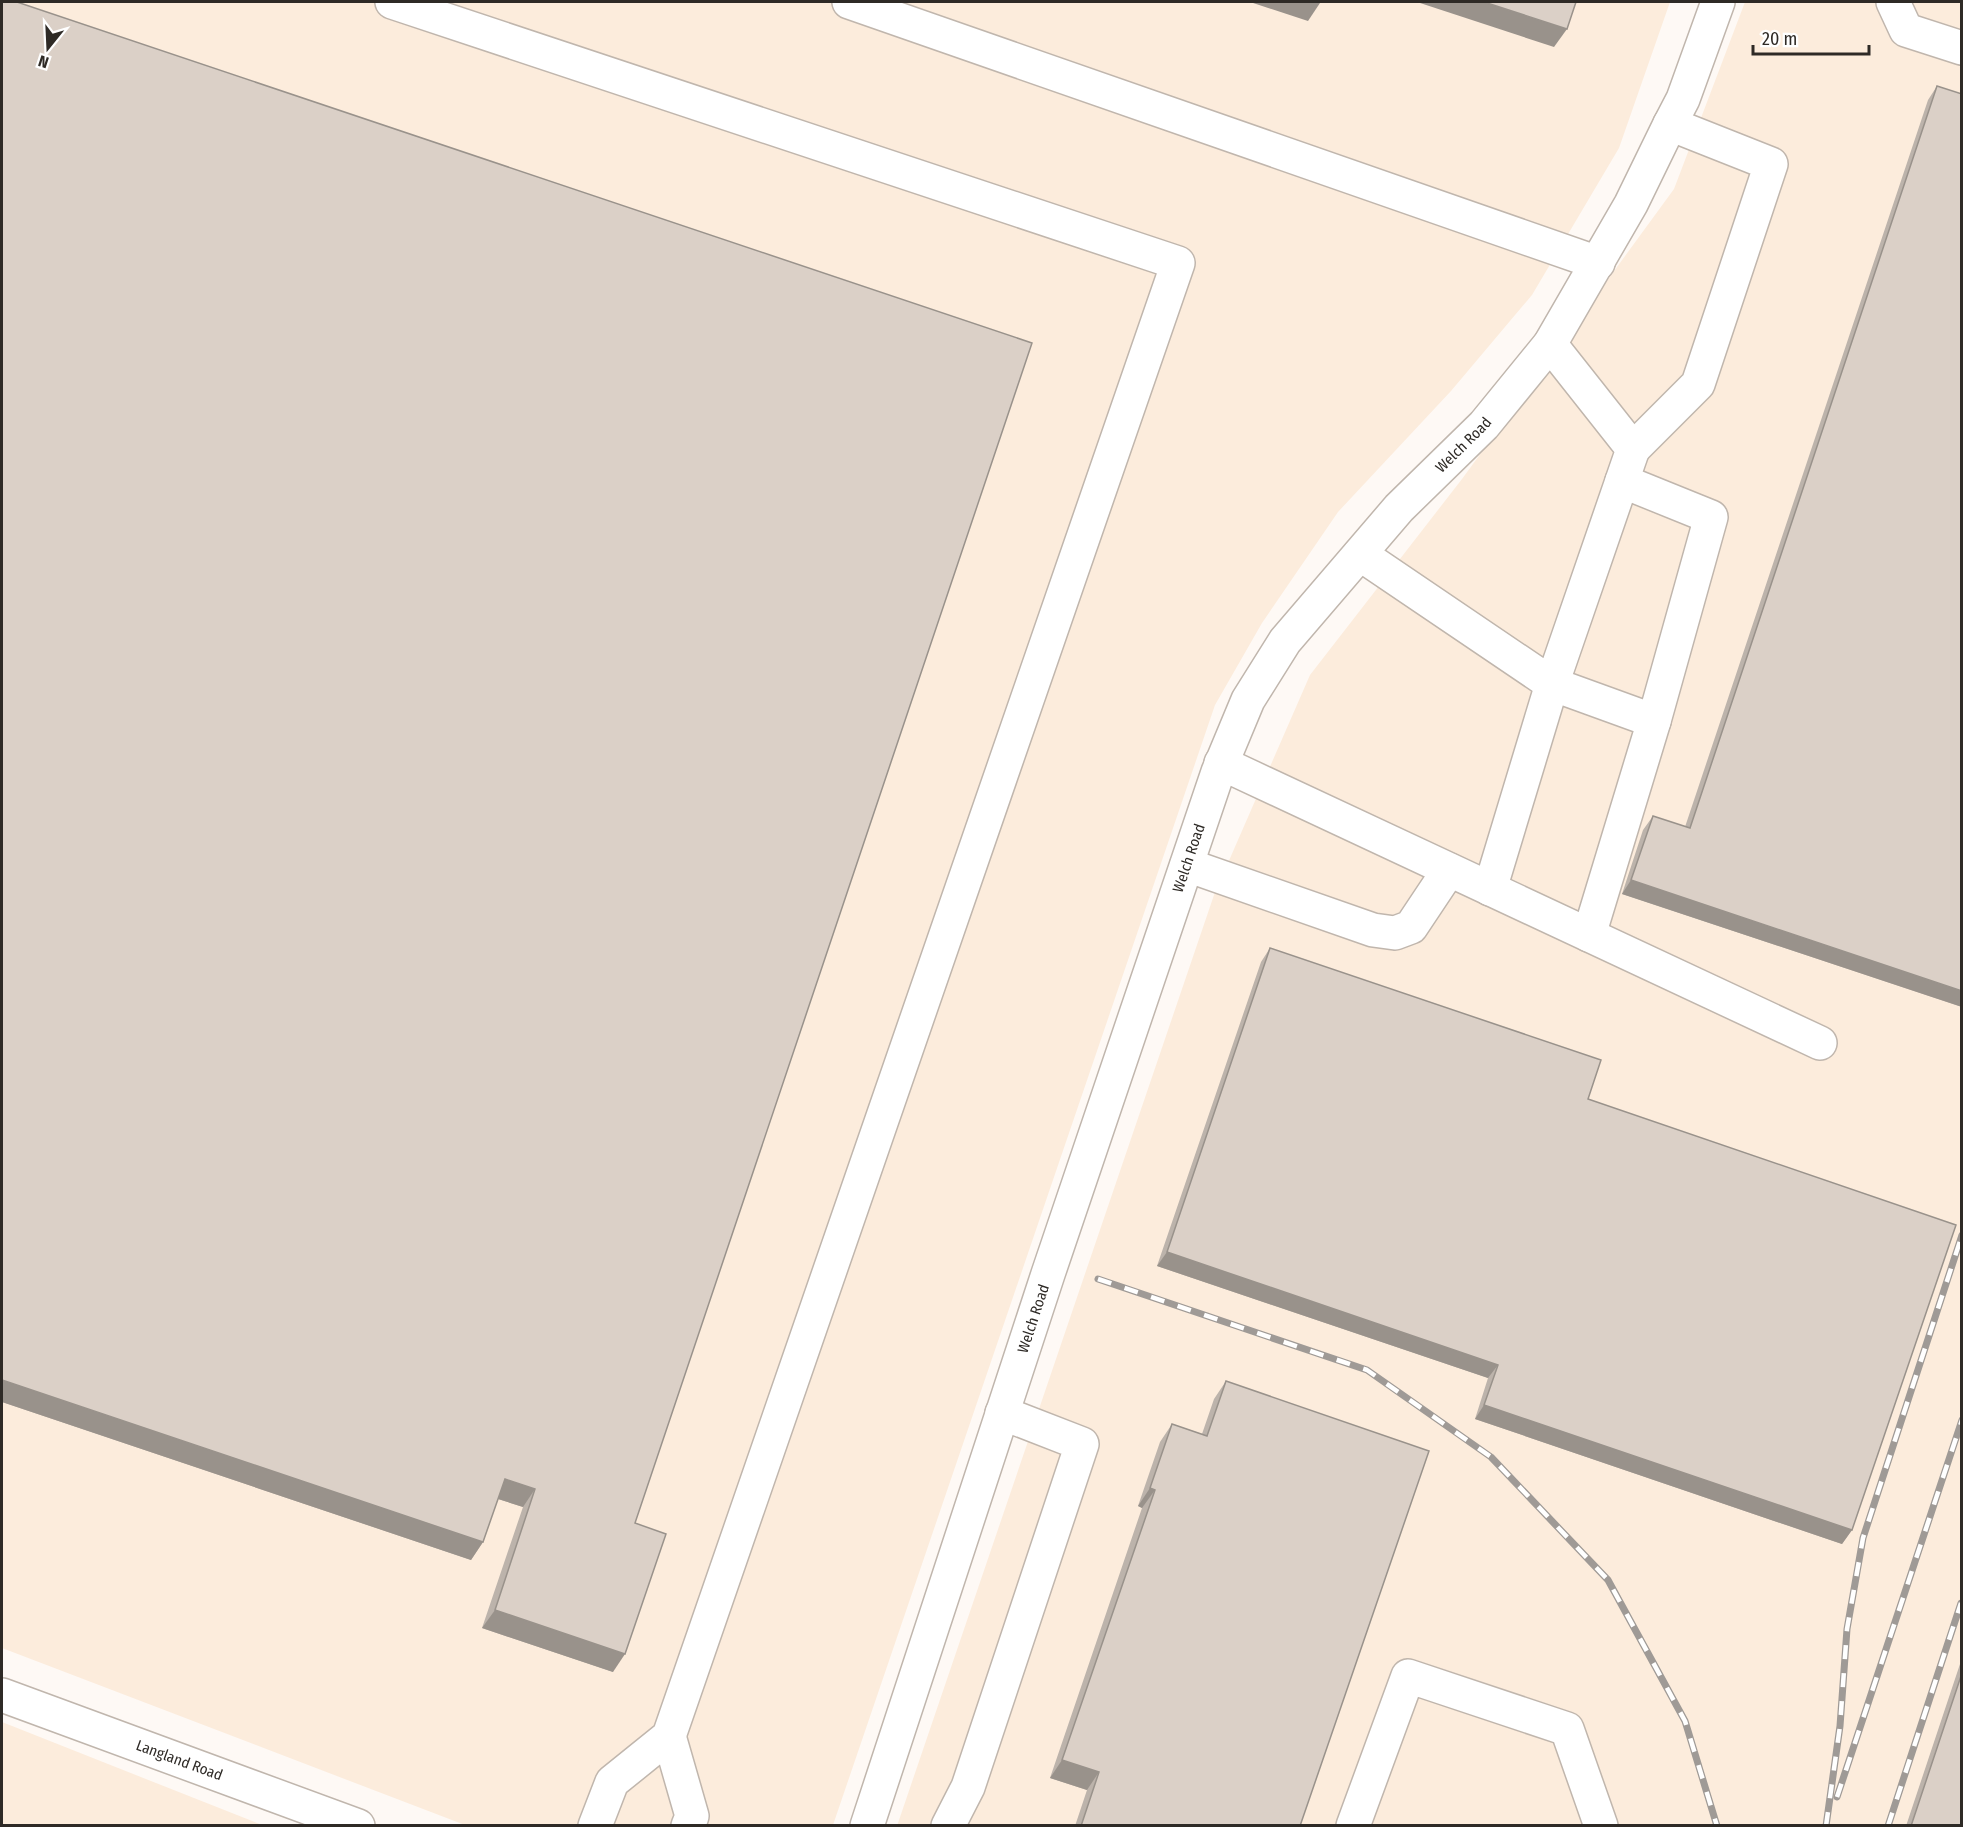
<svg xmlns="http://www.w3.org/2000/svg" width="1963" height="1827" font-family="'Fira Sans Condensed',sans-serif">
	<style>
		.built { fill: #fcecdc }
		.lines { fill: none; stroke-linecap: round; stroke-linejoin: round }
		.minor-casing { stroke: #c0b6ad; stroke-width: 36 }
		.minor { stroke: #fff; stroke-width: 33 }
		.rail-casing { stroke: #9f9a96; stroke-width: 7 }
		.rail { stroke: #fff; stroke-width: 4.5; stroke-dasharray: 14; stroke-linecap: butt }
		.wall { fill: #bcb3ab }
		.shaded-wall { fill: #99928b }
		.building { fill: #dbd0c7; stroke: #99928b; stroke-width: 1.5 }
		.labels { text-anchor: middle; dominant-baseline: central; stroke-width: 5; stroke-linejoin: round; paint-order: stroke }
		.street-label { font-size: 15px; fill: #2e2a26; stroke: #fff }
	</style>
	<rect width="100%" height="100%" fill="#fef9f5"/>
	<g class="built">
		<path d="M2 2H1670L1619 148 1532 295 1451 391 1338 512 1262 623 1215 705 833 1825H465L2 1648Z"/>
		<path d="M1745 2H1961V1825L897 1826 1214 895 1310 675 1462 479 1674 189Z"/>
		<path d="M2 1722 262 1825H2Z"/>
	</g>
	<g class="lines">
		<defs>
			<g id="minor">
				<path d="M392 2 1178 263 669 1736 612 1782 595 1826"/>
				<path d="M849 2 1598 263"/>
				<path d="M1893 2 1906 30 1962 48"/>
				<path d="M1633 449 1698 384 1771 164 1670 124"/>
				<path d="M1622 481 1711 517 1654 721"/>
				<path d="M1360 554 1552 684 1633 449 1550 344"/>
				<path d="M1221 763 1820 1043"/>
				<path d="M1187 865 1373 930 1395 933 1411 927 1449 870"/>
				<path d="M1490 889 1552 684 1654 721 1589 935"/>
				<path id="s1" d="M2 1695 358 1826"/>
				<path d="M669 1736 692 1816 688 1826"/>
				<path id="s2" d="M867 1826 1048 1274 1218 772 1248 700 1285 641 1399 508 1484 425 1550 344 1631 204 1670 124 1683 99 1718 2"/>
				<path d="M948 1826 968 1787 1082 1444 1002 1413"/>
				<path d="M1353 1826 1408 1676 1567 1729 1601 1826"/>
			</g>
		</defs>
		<use href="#minor" class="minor-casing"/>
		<use href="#minor" class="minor"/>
		<defs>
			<g id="rail">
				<path d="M1098 1279 1367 1370 1491 1457 1608 1580 1685 1721 1717 1826"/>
				<path d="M1837 1797 1962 1420"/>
				<path d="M1826 1826 1840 1726 1847 1629 1863 1538 1962 1235"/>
				<path d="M1888 1826 1961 1603"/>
			</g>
		</defs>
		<use href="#rail" class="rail-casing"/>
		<use href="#rail" class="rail"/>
	</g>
	<g class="wall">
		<path d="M2 2 635 1523 613 1672 482 1628 523 1507 498 1499 483 1542 471 1560 2 1402Z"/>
		<path d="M1937 86 1962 1007 1622 894 1643 830 1653 816 1685 827 1928 100Z"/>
		<path d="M1270 948 1588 1099 1852 1530 1842 1544 1475 1419 1488 1378 1157 1266 1261 962Z"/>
		<path d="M1226 1381 1300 1826H1075L1087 1790 1050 1778 1142 1508 1138 1506 1160 1442 1172 1424 1202 1434 1214 1399Z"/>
		<path d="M1962 1658V1826H1906Z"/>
	</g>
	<g class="shaded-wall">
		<path d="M1250 2H1316L1320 3 1308 21Z"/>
		<path d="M1417 2H1484L1567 29 1554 47Z"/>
		<path d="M1631 880 1962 991V1007L1622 894Z"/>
		<path d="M1167 1252 1498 1365 1488 1378 1157 1266Z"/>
		<path d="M2 1380 483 1542 471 1560 2 1402Z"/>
		<path d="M1484 1405 1852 1530 1842 1544 1475 1419Z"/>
		<path d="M505 1479 535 1489 523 1507 492 1497Z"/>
		<path d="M1150 1488 1155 1490 1142 1508 1138 1506Z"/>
		<path d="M495 1610 625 1654 613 1672 482 1628Z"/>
		<path d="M1062 1760 1099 1772 1087 1790 1050 1778Z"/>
	</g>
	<g class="building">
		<path d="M2 2H17L1032 343 635 1523 666 1534 625 1654 495 1610 535 1489 505 1479 483 1542 2 1380Z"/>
		<path d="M1484 2H1576L1567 29Z"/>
		<path d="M1937 86 1962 94V991L1631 880 1653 816 1690 828Z"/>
		<path d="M1270 948 1601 1060 1588 1099 1956 1225 1852 1530 1484 1405 1498 1365 1167 1252Z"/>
		<path d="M1226 1381 1429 1451 1300 1826H1081L1099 1772 1062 1760 1155 1490 1150 1488 1172 1424 1207 1436Z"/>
		<path d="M1962 1673V1826H1911Z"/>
	</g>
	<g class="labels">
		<g class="street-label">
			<text stroke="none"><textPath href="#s2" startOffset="1524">Welch Road</textPath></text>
			<text stroke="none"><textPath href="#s2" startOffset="1020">Welch Road</textPath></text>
			<text stroke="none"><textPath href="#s2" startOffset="534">Welch Road</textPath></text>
			<text stroke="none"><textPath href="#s1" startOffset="189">Langland Road</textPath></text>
		</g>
	</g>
	<rect width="1963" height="1827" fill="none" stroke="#2e2a26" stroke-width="6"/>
	<g transform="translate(48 48) rotate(198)" stroke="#ffffff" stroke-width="4.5" paint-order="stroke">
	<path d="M0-4.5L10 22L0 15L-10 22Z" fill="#2e2a26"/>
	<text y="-9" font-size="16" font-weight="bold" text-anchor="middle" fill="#2e2a26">N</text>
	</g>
	<path d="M1753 45v9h116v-9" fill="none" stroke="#2e2a26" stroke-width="3"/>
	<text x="1762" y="45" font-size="18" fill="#2e2a26" stroke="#ffffff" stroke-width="4.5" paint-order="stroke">20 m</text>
</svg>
